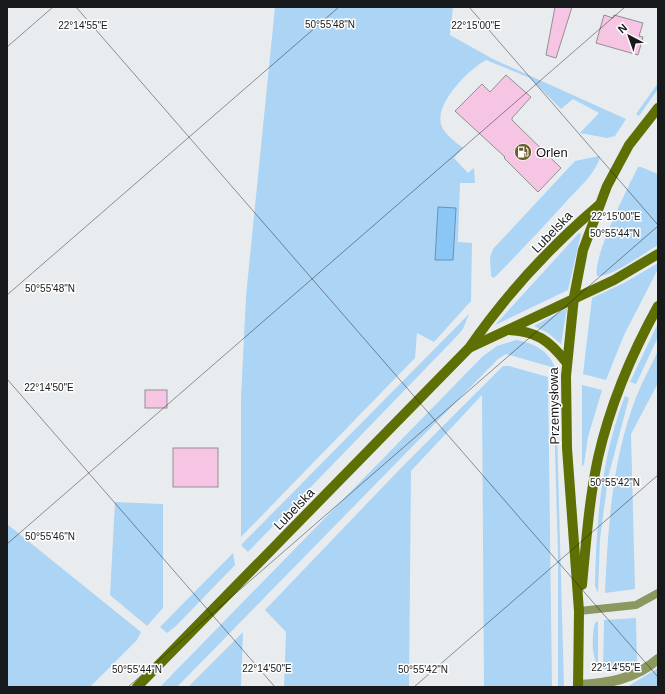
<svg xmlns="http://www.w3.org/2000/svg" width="665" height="694" font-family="Arial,sans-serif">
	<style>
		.green { fill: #acd4f4 }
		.water { fill: #8ac6f6; stroke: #6892b4 }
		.building { fill: #f6c5e4; stroke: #938f91 }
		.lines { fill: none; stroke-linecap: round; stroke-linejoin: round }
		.lane { stroke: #8b9860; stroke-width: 8 }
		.street { stroke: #8b9860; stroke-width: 10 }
		.secondary { stroke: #5e6f03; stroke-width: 10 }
		.ticks { fill: none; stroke: #18191a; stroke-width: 1; stroke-opacity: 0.45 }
		.labels { text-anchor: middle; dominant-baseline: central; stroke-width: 3; stroke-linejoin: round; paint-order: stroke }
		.poi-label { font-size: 13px; fill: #18191a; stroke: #fff; text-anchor: start }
		.street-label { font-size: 13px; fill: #18191a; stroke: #fff }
		.ticks-label { font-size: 10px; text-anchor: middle; fill: #18191a; stroke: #fff; stroke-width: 3; stroke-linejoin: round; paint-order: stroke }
	</style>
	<rect width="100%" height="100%" fill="#e9ecef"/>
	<g class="green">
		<path d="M275 7H453L450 35 493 59 626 119 615 136 607 138 580 133 599 113 573 99 561 109 530 78 486 60C469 69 430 107 443 129 447 136 457 143 463 148L454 158 468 173 474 168 475 183H460L458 242 472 243 471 301 434 342 417 333 415 358 241 537V398L246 296Z"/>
		<path d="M658 83V89L639 116 636 114Z"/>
		<path d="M599 156 600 158C594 176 576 190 564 204 541 229 518 254 494 278L491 276 490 258 493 249 575 161Z"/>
		<path d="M638 167H641L658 174V245C646 252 610 278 597 276 592 258 628 187 638 167Z"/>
		<path d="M579 233 581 234 568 290 495 325Z"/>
		<path d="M658 263V269L624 335 606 380 583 374 592 298 624 283Z"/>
		<path d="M567 308 561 344 548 333 534 326Z"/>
		<path d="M469 314 463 329 457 336 248 552 241 545Z"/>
		<path d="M658 323V337L636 384 630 382Z"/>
		<path d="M516 340C533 343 549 350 555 368L506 354 498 359 177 687H160L483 356 497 346Z"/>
		<path d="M658 351V383L631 434 635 589 605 593C608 526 612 458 637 395 643 380 651 366 658 351Z"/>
		<path d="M503 366H509L548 377 552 687H484L482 395 411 471 409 687H284L286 632 265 610 400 469Z"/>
		<path d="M553 379 558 381 557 430 564 687H558V556Z"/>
		<path d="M582 385 602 390 588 437 584 464 582 467Z"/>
		<path d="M625 396 629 398 608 478 600 539 598 593 595 586C596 522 601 458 625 396Z"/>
		<path d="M115 502 163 504V608L147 626 110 595Z"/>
		<path d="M7 524 141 632 137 640 90 687H7Z"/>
		<path d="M233 553 235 565 176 626 167 633 160 627Z"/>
		<path d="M636 618 637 664 622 670 603 669 604 620Z"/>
		<path d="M598 621V665C591 656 592 634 595 623Z"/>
		<path d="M243 632 241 687H188Z"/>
		<path d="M658 668V687H627Z"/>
	</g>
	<path class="water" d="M438 207 456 208 453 260H435Z"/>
	<g class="building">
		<path d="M555 7H572L556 58 546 55Z"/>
		<path d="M604 15 613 18 614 15 643 23 639 36 643 37 638 55 596 43Z"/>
		<path d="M506 75 531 97 512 118V120L561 168 538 192 504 158 505 157 455 111 482 84 490 92Z"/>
		<rect x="145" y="390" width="22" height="18"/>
		<rect x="173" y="448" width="45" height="39"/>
	</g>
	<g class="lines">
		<path class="lane" d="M579 611 636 605 658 593"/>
		<path class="street" d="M578 685C608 684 635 679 658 659"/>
		<g class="secondary">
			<path d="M508 330C536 331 549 340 566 362"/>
			<path d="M471 347 614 280 658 254"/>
			<path d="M582 585C586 543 589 500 598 458 610 405 632 353 658 306"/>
			<path d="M137 687 469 348C505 296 551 246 599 205"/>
			<path d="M578 687 579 611 567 448 566 376 574 297 583 250 607 186 629 145 658 108"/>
		</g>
	</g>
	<path class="ticks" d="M76 7 658 677M469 7 658 225M7 47 53 7M7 295 339 7M7 379 275 687M7 544 625 7M128 687 658 226M414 687 658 475"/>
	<defs>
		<symbol id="fuel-disc" viewBox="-11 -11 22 22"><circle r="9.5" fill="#6b5f2c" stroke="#fff"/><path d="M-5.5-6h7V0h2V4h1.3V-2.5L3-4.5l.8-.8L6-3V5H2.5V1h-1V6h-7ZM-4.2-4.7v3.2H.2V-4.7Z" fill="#fff"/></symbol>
	</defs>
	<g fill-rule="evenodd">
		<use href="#fuel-disc" x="513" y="142" width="20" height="20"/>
	</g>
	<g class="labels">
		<g class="poi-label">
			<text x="536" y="152">Orlen</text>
		</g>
		<g class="street-label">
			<text transform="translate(552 232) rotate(-46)">Lubelska</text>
			<text transform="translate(554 406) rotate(-91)">Przemysłowa</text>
			<text transform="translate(294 509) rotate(-46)">Lubelska</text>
		</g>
	</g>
	<g class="ticks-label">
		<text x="330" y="28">50°55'48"N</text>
		<text x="83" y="29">22°14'55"E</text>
		<text x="476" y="29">22°15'00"E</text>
		<text x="616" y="220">22°15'00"E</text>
		<text x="615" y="237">50°55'44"N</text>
		<text x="50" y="292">50°55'48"N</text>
		<text x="49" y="391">22°14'50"E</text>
		<text x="615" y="486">50°55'42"N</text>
		<text x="50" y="540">50°55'46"N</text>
		<text x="616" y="671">22°14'55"E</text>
		<text x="267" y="672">22°14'50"E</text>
		<text x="137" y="673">50°55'44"N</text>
		<text x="423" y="673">50°55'42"N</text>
	</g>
	<rect width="665" height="694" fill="none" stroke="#18191a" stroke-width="16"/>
	<g transform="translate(629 36) rotate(319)" stroke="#ffffff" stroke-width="3" paint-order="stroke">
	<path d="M0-3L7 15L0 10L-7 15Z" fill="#18191a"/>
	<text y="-6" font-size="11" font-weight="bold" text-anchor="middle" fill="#18191a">N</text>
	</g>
</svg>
